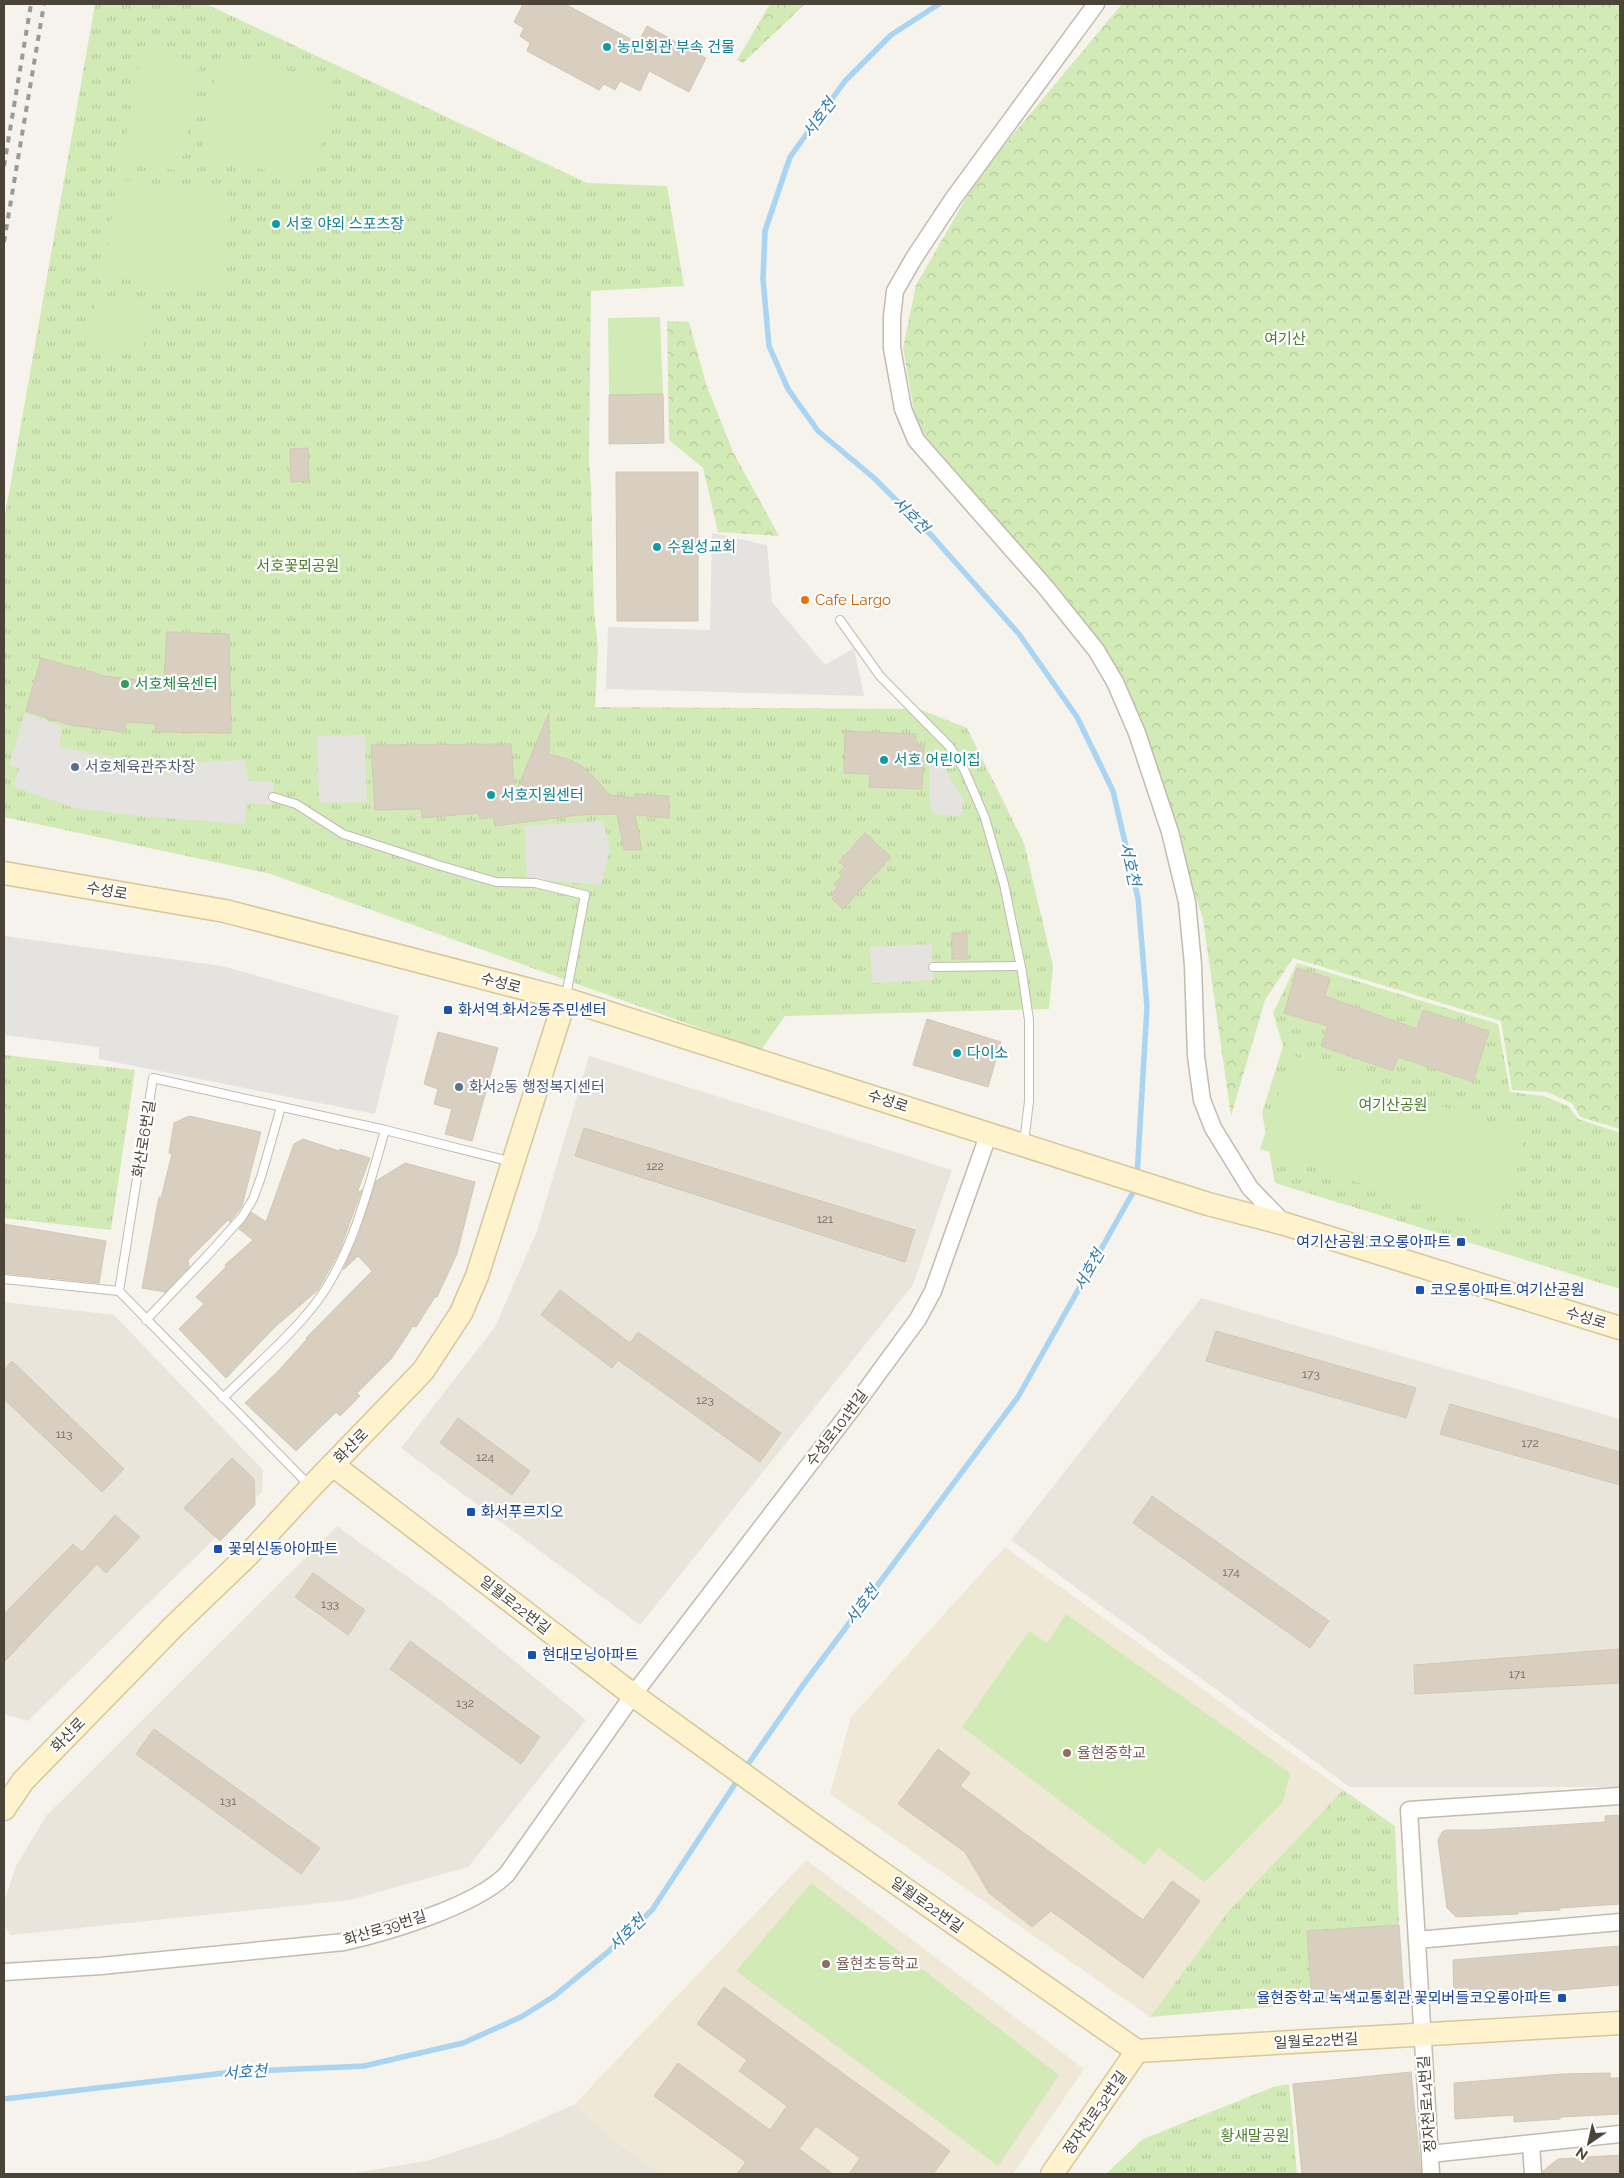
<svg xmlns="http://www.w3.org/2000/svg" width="1624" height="2178" font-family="Raleway,'Noto Sans KR',sans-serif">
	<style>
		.residential { fill: #eae5da }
		.education { fill: #efe8d6 }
		.forest { fill: url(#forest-crowns) }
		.park { fill: url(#park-tufts) }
		.pitch { fill: #d2eab5 }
		.parking { fill: #e5e3e0 }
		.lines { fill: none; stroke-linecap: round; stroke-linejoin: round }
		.stream { stroke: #a9d4f2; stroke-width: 5.5 }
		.building { fill: #d8cfc1; stroke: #d3c7b4 }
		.lane-casing { stroke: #c2bbae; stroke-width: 10 }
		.street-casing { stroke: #c2bbae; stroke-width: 19 }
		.secondary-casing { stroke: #d6c79b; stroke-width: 25 }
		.lane { stroke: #fff; stroke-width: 8 }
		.street { stroke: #fff; stroke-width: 16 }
		.secondary { stroke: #fff3cd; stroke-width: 22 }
		.rail { stroke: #9a9a9a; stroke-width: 4; stroke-dasharray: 6 6; stroke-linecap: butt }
		.culture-dot { fill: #0f9aa8; stroke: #fff; stroke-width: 2 }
		.food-dot { fill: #e8710a; stroke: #fff; stroke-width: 2 }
		.leisure-dot { fill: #2e9e5b; stroke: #fff; stroke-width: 2 }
		.service-dot { fill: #5c6f8a; stroke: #fff; stroke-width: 2 }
		.transit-dot { fill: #1a4fb4; stroke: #fff; stroke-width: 2 }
		.education-dot { fill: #8d6e63; stroke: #fff; stroke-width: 2 }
		.labels { text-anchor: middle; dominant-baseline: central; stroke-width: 4.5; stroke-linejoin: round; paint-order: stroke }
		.number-label { font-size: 12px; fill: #6e675b }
		.culture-label { font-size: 15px; fill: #0d838f; stroke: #fff; text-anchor: start }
		.park-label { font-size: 15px; fill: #4a7f2a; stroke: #fff }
		.food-label { font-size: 15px; fill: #c56008; stroke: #fff; text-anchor: start }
		.leisure-label { font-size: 15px; fill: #27864d; stroke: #fff; text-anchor: start }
		.service-label { font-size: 15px; fill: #4e5e75; stroke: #fff; text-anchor: start }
		.street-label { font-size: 15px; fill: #4b4439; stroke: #fff }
		.transit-label { font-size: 15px; fill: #164399; stroke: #fff; text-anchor: start }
		.education-label { font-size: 15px; fill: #785e54; stroke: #fff; text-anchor: start }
		.water-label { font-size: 16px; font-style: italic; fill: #2e7ab2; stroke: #fff }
	</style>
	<defs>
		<pattern id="forest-crowns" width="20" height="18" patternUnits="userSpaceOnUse" patternTransform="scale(1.25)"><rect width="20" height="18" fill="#d2eab5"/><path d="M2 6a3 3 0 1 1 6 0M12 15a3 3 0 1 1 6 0" fill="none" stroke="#b6ca9c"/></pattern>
		<pattern id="park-tufts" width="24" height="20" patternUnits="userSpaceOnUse" patternTransform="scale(1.25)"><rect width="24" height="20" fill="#d2eab5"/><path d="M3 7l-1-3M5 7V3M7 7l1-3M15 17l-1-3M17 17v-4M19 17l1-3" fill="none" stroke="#b6ca9c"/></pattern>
	</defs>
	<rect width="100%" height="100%" fill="#f6f3ec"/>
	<g class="residential">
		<path d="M589 1056 952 1170 913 1285 640 1625 401 1448 495 1327 537 1231Z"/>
		<path d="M1201 1298 1620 1419V1787H1350L1011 1540Z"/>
		<path d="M4 1302 114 1315 263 1470 262 1492 28 1721 4 1714Z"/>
		<path d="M337 1526 444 1603 586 1720 468 1867 350 1900 11 1935 4 1925V1902L16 1866 46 1816Z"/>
		<path d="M575 2104 615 2141 662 2174H348L426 2161 501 2137Z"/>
	</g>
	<g class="education">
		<path d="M1005 1547 1343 1790 1228 1913 1150 2017 830 1794 851 1717Z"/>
		<path d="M806 1860 1084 2069 1013 2174H662L615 2141 575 2104Z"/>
	</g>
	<g class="forest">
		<path d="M770 4H805L743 63 737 60Z"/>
		<path d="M1122 4H1620V1129L1580 1117 1572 1103 1547 1092 1512 1090 1501 1021 1293 958 1265 1000 1231 1116 1203 919 1132 698 1073 606 941 458 916 422 903 348 916 285 980 174Z"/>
		<path d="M667 321 689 322 706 384 733 452 779 536 718 532 703 468 669 440Z"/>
	</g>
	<g class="park">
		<path d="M95 4H206L587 183 667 186 684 286 591 291 589 461 591 487 594 611 598 648 595 707 919 709 967 728 1024 843 1053 966 1049 1009 785 1016 761 1050 271 874 4 817V521Z"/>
		<path d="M1297 963 1498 1024 1510 1092 1544 1096 1568 1106 1578 1119 1620 1133V1289L1275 1183 1262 1113 1283 1046 1273 1013Z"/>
		<path d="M4 1055 135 1070 111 1230 4 1218Z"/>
		<path d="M1343 1790 1395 1826 1399 1925 1307 1932 1312 2003 1150 2017 1227 1913Z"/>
		<path d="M1289 2084 1297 2174H1106L1143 2139 1273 2087Z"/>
	</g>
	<g class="pitch">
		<path d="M141 51 200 62 180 171 121 161Z"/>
		<path d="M218 58 333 80 315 179 200 158Z"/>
		<path d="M117 179 232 196 219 293 103 276Z"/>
		<path d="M97 294 151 303 143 351 89 343Z"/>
		<path d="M660 317 663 394 609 395 608 318Z"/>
		<path d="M1292 1055 1526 1135 1495 1229 1260 1149Z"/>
		<path d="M1066 1614 1290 1773 1283 1802 1205 1882 1158 1848 1145 1865 962 1727 1029 1631 1047 1643Z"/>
		<path d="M811 1883 1059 2075 998 2166 736 1971Z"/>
	</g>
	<g class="parking">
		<path d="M712 533 767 545 772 602 825 665 854 648 864 696 606 689 608 627 710 630Z"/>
		<path d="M25 713 62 726 59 747 136 761 135 772 166 775 168 764 244 760 249 781 274 782 272 805 247 803 244 824 137 816 71 807 13 786 19 769 9 765Z"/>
		<path d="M365 735 367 802 319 803 317 736Z"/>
		<path d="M938 758 963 798 962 816 933 814 929 797V760Z"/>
		<path d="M603 821 610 850 601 885 527 879 524 826Z"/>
		<path d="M4 936 222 966 399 1016 375 1114 99 1059V1047L4 1035Z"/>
		<path d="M932 944 933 980 872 983 870 947Z"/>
	</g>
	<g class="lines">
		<g class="stream">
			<path d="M939 4 891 35 845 81 790 157 765 231 763 279 769 346 788 389 818 431 874 478 932 536 1019 634 1077 717 1113 791 1138 898 1147 1007 1137 1176"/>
			<path d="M744 1770 803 1685 1018 1397 1136 1187"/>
			<path d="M4 2099 233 2072 364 2066 463 2043 521 2017 553 1997 609 1951 652 1910 739 1778"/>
		</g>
	</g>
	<g class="building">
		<path d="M523 4H565L638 43 647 26 706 58 689 92 649 71 640 91 620 81 615 90 604 84 599 90 527 51 530 43 520 36 524 28 514 22Z"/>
		<path d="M663 394 664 443 609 444V395Z"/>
		<path d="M308 448 309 481 291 482 290 449Z"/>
		<path d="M616 472H698V621H617Z"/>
		<path d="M167 632 229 634 231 733 155 732 156 724 126 722 124 732 70 725 26 711 41 658 105 676 137 680H164Z"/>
		<path d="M549 713V754L571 760 586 769 610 795 635 798V794L669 796V818L635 815 642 850H624L617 814 578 815 495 826 493 817 480 819 478 813 422 818 421 809 375 810 371 745 511 744 515 794Z"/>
		<path d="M845 731 916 734V746H924L922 789 869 787 870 774 844 773Z"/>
		<path d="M865 833 891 857 843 909 832 899 834 897 832 894 838 887 834 884 842 876 839 873 845 866 839 862Z"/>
		<rect x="952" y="933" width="15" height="26"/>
		<path d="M1297 968 1330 978 1325 996 1417 1029 1423 1010 1489 1031 1473 1082 1398 1057 1393 1071 1321 1046 1328 1026 1284 1013Z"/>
		<path d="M927 1019 1001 1042 988 1087 913 1065Z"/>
		<path d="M438 1032 498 1048 472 1141 445 1134 452 1109 434 1104 438 1089 424 1084Z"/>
		<path d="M189 1116 261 1132 242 1206 230 1222 228 1220 188 1260 189 1267 165 1292 142 1288 159 1197 161 1198 172 1154 169 1153 174 1123Z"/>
		<path d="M584 1128 915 1230 905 1262 575 1156Z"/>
		<path d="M303 1139 339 1151 340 1149 370 1158 357 1193 362 1190 361 1192 339 1252 318 1290 275 1327 226 1378 179 1329 204 1304 196 1297 226 1267 225 1265 253 1240 239 1229 251 1212 266 1222 294 1144Z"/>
		<path d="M405 1163 475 1182 457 1254 437 1297H435L416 1327 413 1326 392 1358 357 1393 360 1396 340 1416 336 1412 296 1451 245 1403 280 1369 307 1339 306 1338 372 1271 358 1256 343 1270 358 1237 376 1181Z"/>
		<path d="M4 1224 106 1241 99 1283 4 1273Z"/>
		<path d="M560 1290 630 1343 638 1332 781 1433 760 1462 618 1360 612 1368 541 1315Z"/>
		<path d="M1216 1331 1416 1388 1406 1418 1206 1361Z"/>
		<path d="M12 1361 124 1469 102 1492 4 1399V1370Z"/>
		<path d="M1450 1404 1620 1452V1485L1440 1434Z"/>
		<path d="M458 1418 530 1471 512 1495 440 1443Z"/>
		<path d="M232 1458 254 1479 255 1505 220 1541 184 1508Z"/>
		<path d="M1152 1496 1329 1621 1310 1648 1133 1523Z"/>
		<path d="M115 1515 140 1537 106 1573 97 1564 4 1662V1614L73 1544 82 1552Z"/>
		<path d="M313 1573 365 1610 348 1635 295 1597Z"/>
		<path d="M410 1641 540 1737 521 1764 390 1669Z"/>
		<path d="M1620 1649V1683L1415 1694 1414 1665Z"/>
		<path d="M154 1729 320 1848 301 1874 136 1754Z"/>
		<path d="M938 1749 970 1773 960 1786 1143 1920 1172 1881 1200 1901 1143 1978 1051 1911 1032 1927 989 1893 965 1852 898 1804Z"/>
		<path d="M1620 1815V1904L1560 1908V1910L1518 1912V1914L1456 1917 1447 1908 1438 1840 1442 1832 1446 1830H1481L1605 1822V1816Z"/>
		<path d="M1399 1925 1404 1997 1312 2003 1307 1931Z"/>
		<path d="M1620 1946V1985L1454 1999 1453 1960Z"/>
		<path d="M724 1987 950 2151 933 2174H849L860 2158 816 2126 799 2149 833 2174H737L746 2162 654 2096 678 2063 770 2130 787 2106 739 2071 747 2060 697 2024Z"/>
		<path d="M1411 2072 1421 2174H1302L1293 2084Z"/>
		<path d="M1610 2073V2078H1620V2114L1560 2117V2119L1514 2122V2115L1455 2119 1454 2083 1562 2074Z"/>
		<path d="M1620 2155V2174H1543V2171L1558 2159Z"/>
	</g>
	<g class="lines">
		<defs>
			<g id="lane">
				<path d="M840 620 880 676 949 746 964 769 985 818 1004 884 1022 972 1029 1020V1101L1024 1143"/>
				<path d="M273 797 296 804 343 834 438 865 496 882 535 883 585 895 566 996"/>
				<path d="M933 967 1020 966"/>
				<path d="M4 1279 119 1291"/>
				<path d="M146 1320 208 1255 242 1217 253 1199 261 1177 281 1107"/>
				<path d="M223 1398C255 1366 298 1330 323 1293 355 1244 369 1186 385 1130"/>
				<path d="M309 1485 119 1291 153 1078 385 1130 512 1162"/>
			</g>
			<g id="street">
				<path d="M1096 4 953 199 914 258 895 291 892 317V348L903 409 916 440 1047 589 1096 650 1115 682 1137 733 1170 832 1187 902 1193 965 1196 1056 1202 1100 1213 1128 1250 1188 1284 1223"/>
				<path d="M1417 1940 1620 1922"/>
				<path d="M4 1972 101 1966 344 1942C388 1932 476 1906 507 1874L633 1695 858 1401 918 1319 933 1291 989 1133"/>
				<path d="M1531 2144 1533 2174"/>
				<path d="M1430 2154 1620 2134"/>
				<path d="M1431 2174 1409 1810 1620 1796"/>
			</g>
			<g id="secondary">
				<path d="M4 873 225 911 565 999 1208 1204 1285 1224 1620 1328"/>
				<path d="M333 1465 633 1695 816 1827 1137 2051 1620 2023"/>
				<path d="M4 1809 23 1781 174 1626 248 1555 311 1487 423 1371 461 1313 477 1276 565 999"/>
				<path d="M1052 2174 1137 2051"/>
			</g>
		</defs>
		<use href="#lane" class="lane-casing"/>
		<use href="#street" class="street-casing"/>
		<use href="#secondary" class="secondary-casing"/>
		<use href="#lane" class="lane"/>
		<use href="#street" class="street"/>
		<use href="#secondary" class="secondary"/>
		<g class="rail">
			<path d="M4 166 31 4"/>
			<path d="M4 242 44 4"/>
		</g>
	</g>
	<g class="culture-dot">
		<circle cx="607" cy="47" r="5"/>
		<circle cx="276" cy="224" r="5"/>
		<circle cx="657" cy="547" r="5"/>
		<circle cx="884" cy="760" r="5"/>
		<circle cx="491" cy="795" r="5"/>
		<circle cx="957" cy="1053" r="5"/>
	</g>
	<circle class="food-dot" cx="805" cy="600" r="5"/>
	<circle class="leisure-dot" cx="125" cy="684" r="5"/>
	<g class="service-dot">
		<circle cx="75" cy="767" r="5"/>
		<circle cx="459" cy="1087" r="5"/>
	</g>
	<g class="transit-dot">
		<rect x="443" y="1005" width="10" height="10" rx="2.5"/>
		<rect x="1456" y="1237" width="10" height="10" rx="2.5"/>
		<rect x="1415" y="1285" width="10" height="10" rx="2.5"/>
		<rect x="466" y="1507" width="10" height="10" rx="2.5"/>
		<rect x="213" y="1544" width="10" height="10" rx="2.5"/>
		<rect x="527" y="1650" width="10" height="10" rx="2.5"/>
		<rect x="1557" y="1993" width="10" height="10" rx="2.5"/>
	</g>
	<g class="education-dot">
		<circle cx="1067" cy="1753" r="5"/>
		<circle cx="826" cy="1964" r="5"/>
	</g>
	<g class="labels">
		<g class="number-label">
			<text x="655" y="1166">122</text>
			<text x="825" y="1219">121</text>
			<text x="1311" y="1374">173</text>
			<text x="705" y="1400">123</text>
			<text x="64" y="1434">113</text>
			<text x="1530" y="1443">172</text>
			<text x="485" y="1457">124</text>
			<text x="1231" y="1572">174</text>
			<text x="330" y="1604">133</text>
			<text x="1517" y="1674">171</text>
			<text x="465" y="1703">132</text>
			<text x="228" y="1801">131</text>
		</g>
		<g class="culture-label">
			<text x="617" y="47">농민회관 부속 건물</text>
			<text x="286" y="224">서호 야외 스포츠장</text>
			<text x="667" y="547">수원성교회</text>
			<text x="894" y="760">서호 어린이집</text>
			<text x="501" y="795">서호지원센터</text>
			<text x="967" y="1053">다이소</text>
		</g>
		<g class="park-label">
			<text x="1285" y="339">여기산</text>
			<text x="298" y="566">서호꽃뫼공원</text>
			<text x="1393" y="1105">여기산공원</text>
			<text x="1255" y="2136">황새말공원</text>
		</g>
		<g class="food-label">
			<text x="815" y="600">Cafe Largo</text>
		</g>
		<g class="leisure-label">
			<text x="135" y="684">서호체육센터</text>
		</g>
		<g class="service-label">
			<text x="85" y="767">서호체육관주차장</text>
			<text x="469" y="1087">화서2동 행정복지센터</text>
		</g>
		<g class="street-label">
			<text transform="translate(107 891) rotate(10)">수성로</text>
			<text transform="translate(501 983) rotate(15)">수성로</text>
			<text transform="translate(888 1101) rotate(18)">수성로</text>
			<text transform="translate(144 1139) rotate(-81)">화산로6번길</text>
			<text transform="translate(1586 1318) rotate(17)">수성로</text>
			<text transform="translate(837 1428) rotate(-53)">수성로101번길</text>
			<text transform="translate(351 1446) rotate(-45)">화산로</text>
			<text transform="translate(515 1605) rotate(38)">일월로22번길</text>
			<text transform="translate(68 1735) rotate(-46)">화산로</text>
			<text transform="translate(927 1905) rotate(35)">일월로22번길</text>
			<text transform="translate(385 1928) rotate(-17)">화산로39번길</text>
			<text transform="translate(1316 2041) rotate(-3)">일월로22번길</text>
			<text transform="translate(1427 2104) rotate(-94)">정자천로14번길</text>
			<text transform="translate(1095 2113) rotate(-55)">정자천로32번길</text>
		</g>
		<g class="transit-label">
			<text x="458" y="1010">화서역.화서2동주민센터</text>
			<text x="1451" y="1242" text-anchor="end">여기산공원.코오롱아파트</text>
			<text x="1430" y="1290">코오롱아파트.여기산공원</text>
			<text x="481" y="1512">화서푸르지오</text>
			<text x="228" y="1549">꽃뫼신동아아파트</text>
			<text x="542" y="1655">현대모닝아파트</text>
			<text x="1552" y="1998" text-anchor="end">율현중학교.녹색교통회관.꽃뫼버들코오롱아파트</text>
		</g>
		<g class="education-label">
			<text x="1077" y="1753">율현중학교</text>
			<text x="836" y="1964">율현초등학교</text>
		</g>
		<g class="water-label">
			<text transform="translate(819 118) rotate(-54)">서호천</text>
			<text transform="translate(911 515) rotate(45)">서호천</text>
			<text transform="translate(1130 864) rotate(77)">서호천</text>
			<text transform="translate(1089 1270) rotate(-61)">서호천</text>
			<text transform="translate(862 1605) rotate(-53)">서호천</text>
			<text transform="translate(627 1933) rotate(-44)">서호천</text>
			<text transform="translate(245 2072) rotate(-4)">서호천</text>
		</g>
	</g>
	<rect width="1624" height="2178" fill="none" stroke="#4b4439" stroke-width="10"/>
	<g transform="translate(1589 2143) rotate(214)" stroke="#ffffff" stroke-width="4" paint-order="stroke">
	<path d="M0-4L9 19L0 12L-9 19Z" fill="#4b4439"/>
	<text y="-8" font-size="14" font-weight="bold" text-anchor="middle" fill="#4b4439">N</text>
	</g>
</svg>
